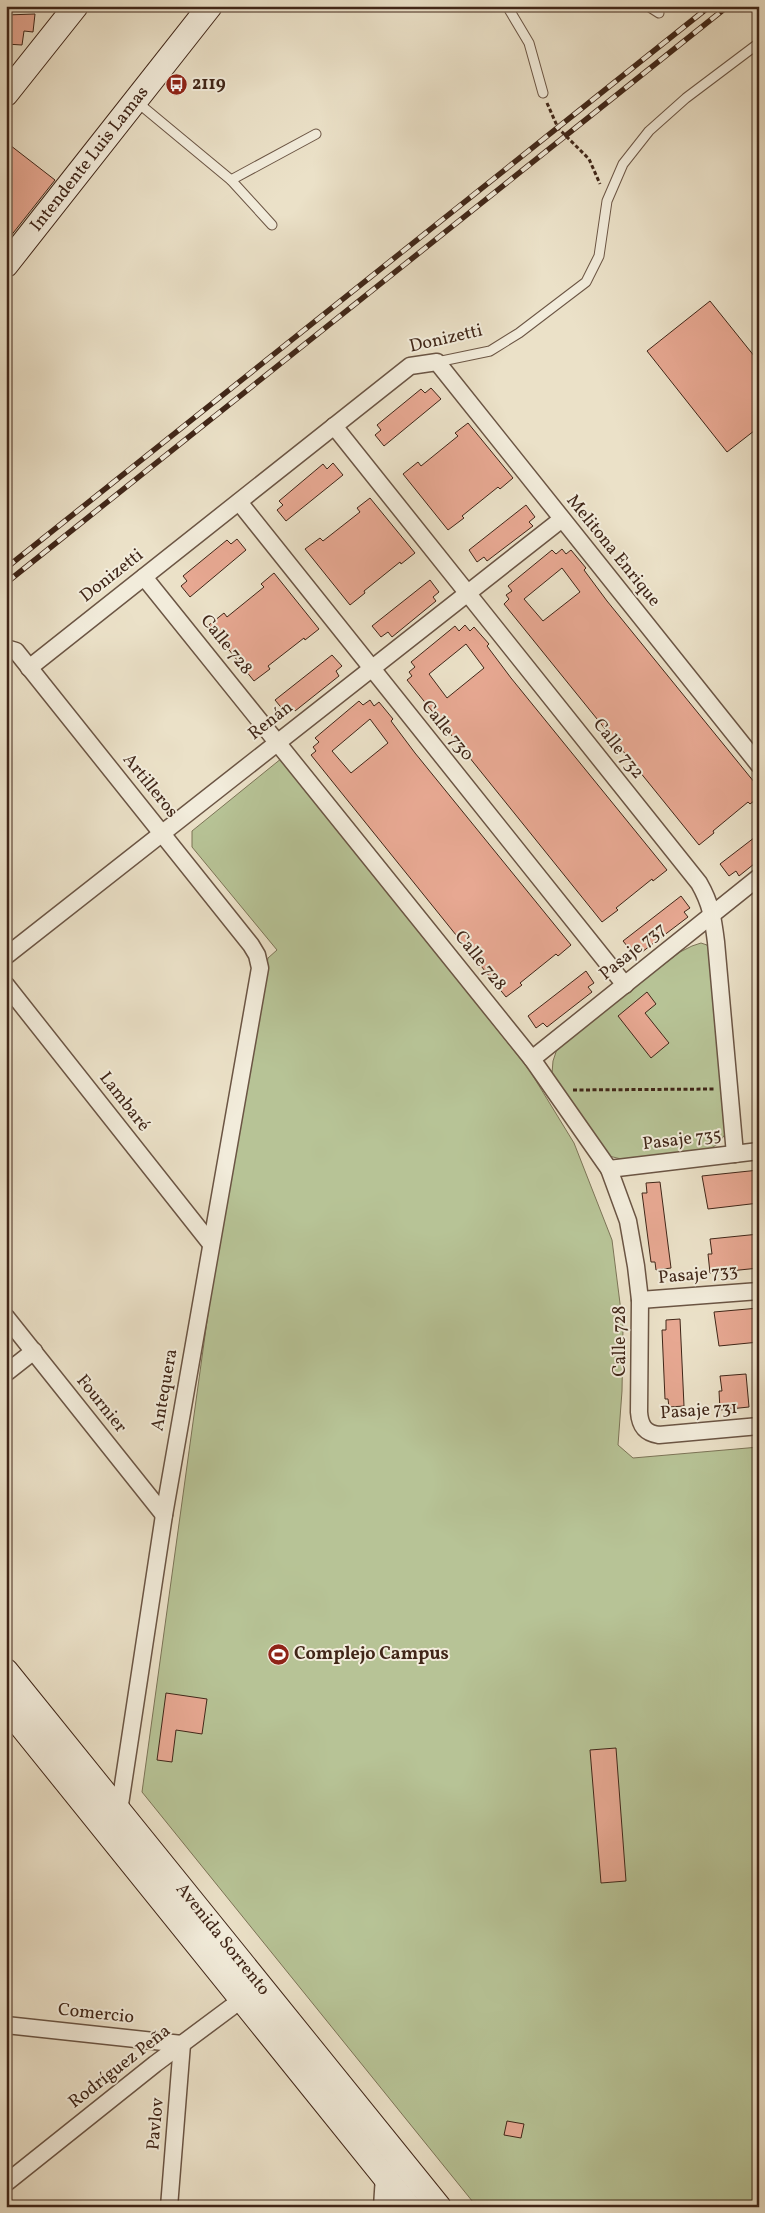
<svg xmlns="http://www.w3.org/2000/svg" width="765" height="2213" font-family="Vollkorn,serif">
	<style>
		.green { fill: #b7c396; stroke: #7c7457 }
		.building { fill: #e7a892; stroke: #402618; fill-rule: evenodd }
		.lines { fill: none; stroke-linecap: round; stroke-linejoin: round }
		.lane-casing { stroke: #6b5544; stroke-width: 11 }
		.street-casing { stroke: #6b5544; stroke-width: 19 }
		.secondary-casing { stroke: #402618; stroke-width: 26 }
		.path { stroke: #402618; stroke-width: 3; stroke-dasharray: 4 2.5; stroke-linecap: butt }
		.lane { stroke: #f2ecdb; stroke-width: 9 }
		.street { stroke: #f2ecdb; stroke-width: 16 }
		.secondary { stroke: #f2ecdb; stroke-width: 24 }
		.rail-casing { stroke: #402618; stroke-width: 5.5 }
		.rail { stroke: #f2ecdb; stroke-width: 4; stroke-dasharray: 11; stroke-linecap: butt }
		.labels { text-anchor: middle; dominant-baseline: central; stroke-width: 4; stroke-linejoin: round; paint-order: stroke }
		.poi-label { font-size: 18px; font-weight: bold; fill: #402618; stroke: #f2ecdb; text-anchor: start }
		.street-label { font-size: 18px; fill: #402618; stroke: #f2ecdb }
	</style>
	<rect width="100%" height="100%" fill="#ebe1c8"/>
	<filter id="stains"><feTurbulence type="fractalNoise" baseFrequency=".004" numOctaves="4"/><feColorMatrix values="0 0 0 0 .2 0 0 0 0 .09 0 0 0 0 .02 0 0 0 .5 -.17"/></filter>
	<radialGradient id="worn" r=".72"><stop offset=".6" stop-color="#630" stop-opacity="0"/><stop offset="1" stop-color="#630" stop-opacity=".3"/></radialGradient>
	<g class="green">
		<path d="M282 758 530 1071 574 1143 612 1240 623 1327 622 1391 618 1445 633 1458 759 1447V2207H477L142 1792 215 1263 268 958 277 950 192 847V831Z"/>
		<path d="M701 943 707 945 711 954 726 1133 718 1144 706 1151 621 1159 609 1156 552 1073 553 1061 558 1046 680 952 692 946Z"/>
	</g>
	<g class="building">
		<path d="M35 14 33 32 24 31 22 45 6 44V15Z"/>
		<path d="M6 142 55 180 6 242Z"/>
		<path d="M710 301 759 362V427L727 452 647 351Z"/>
		<path d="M431 388 441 399 384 446 375 435 381 430 377 425 421 389 425 393Z"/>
		<path d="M468 423 513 478 500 489 498 487 462 516 464 518 448 530 403 474 418 462 421 466 458 436 455 433Z"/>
		<path d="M333 463 343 475 286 521 277 510 283 505 279 501 323 464 327 469Z"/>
		<path d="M370 498 415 553 401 564 400 562 364 591 365 593 350 605 305 549 320 538 323 541 360 512 357 508Z"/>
		<path d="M526 505 535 517 529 522 533 526 487 561 484 557 477 562 469 550Z"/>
		<path d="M237 539 246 550 190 597 181 586 187 581 183 576 227 540 231 544Z"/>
		<path d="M562 549 566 554 571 550 586 568 584 570 607 601 759 788V797L750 804 748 802 713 831 714 833 699 845 504 604 509 599 506 595 512 591 508 586 552 550 556 554ZM562 568 580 592 543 621 524 599Z"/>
		<path d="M274 573 319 629 305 640 304 638 268 666 270 669 254 681 209 625 224 613 227 617 264 587 261 584Z"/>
		<path d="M430 580 439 592 433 597 436 601 392 637 388 632 381 637 372 626Z"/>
		<path d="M465 625 470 631 474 627 489 644 487 646 511 678 667 870 653 881 652 879 616 908 618 910 602 922 407 680 412 676 409 672 415 667 411 662 455 626 459 631ZM466 644 484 668 447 698 429 674Z"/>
		<path d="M332 655 342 666 336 671 339 676 295 711 291 707 285 712 275 700Z"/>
		<path d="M370 700 374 706 379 702 393 719 391 721 415 753 571 945 558 956 556 954 520 983 522 985 506 997 311 755 316 751 313 747 319 742 315 738 359 701 363 705ZM370 719 388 743 351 773 332 751Z"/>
		<path d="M759 834V860L739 876 736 871 729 876 720 864Z"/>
		<path d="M681 896 690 908 684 912 688 917 642 952 639 947 632 952 623 941Z"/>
		<path d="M586 971 594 983 588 987 592 992 547 1027 543 1023 536 1028 528 1016Z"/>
		<path d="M647 992 656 1004 645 1013 669 1043 651 1058 618 1016Z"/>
		<path d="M759 1170V1203L708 1209 702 1176Z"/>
		<path d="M660 1182 671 1268 656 1270 655 1262H651L642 1193H647L646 1183Z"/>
		<path d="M759 1234V1268L710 1273 708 1254H712L710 1239Z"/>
		<path d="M759 1308V1342L719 1346 714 1312Z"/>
		<path d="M680 1319 684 1406 669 1407 668 1399H665L662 1330H666V1320Z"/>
		<path d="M746 1374 749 1407 720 1410 719 1391H722L720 1376Z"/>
		<path d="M166 1693 207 1699 202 1734 176 1730 172 1762 157 1760Z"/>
		<path d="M616 1748 626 1881 601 1883 590 1750Z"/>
		<path d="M507 2121 524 2124 521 2138 504 2135Z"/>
	</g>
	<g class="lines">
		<defs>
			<g id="lane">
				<path d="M507 6 529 43 543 93"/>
				<path d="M648 6 659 13"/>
				<path d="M138 99 143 107 231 180 272 225"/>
				<path d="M231 180 316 134"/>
				<path d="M437 362 490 351 519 333 586 282 599 256 607 201 623 164 649 131 686 98 759 43"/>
			</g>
			<g id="street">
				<path d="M334 426 699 883C711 904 713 918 716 942L735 1154"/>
				<path d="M239 502 625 985"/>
				<path d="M144 577 532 1059 609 1169 628 1221 636 1266 640 1300 639 1412C640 1426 645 1433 659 1435L759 1426"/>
				<path d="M6 648 16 651 251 945 257 955 260 968 164 1515 119 1811 115 1815"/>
				<path d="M29 668 410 366 437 362 759 765"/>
				<path d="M6 956 562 519"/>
				<path d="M6 985 211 1244"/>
				<path d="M532 1059 759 877"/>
				<path d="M609 1169 759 1151"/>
				<path d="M640 1300 759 1291"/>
				<path d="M6 1317 164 1515"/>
				<path d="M6 1373 34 1351"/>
				<path d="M6 2025 182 2044"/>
				<path d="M6 2183 155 2064 249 1994"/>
				<path d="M169 2207 182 2044"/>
				<path d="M382 2207 384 2176 388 2173"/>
			</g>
			<g id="secondary">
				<path d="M6 94 76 6"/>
				<path id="s1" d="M6 265 210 6"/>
				<path id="s2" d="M6 1671 439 2207"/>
				<path d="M6 1707 409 2207"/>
			</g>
		</defs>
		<use href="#lane" class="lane-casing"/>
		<use href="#street" class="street-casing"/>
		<use href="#secondary" class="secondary-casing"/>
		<g class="path">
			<path d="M547 103 558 128 589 159 600 184"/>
			<path d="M573 1090 715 1089"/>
		</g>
		<use href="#lane" class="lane"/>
		<use href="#street" class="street"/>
		<use href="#secondary" class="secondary"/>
		<defs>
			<g id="rail">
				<path d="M6 568 710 6"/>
				<path d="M6 583 728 6"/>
			</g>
		</defs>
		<use href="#rail" class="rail-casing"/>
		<use href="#rail" class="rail"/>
	</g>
	<defs>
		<symbol id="bus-disc" viewBox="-11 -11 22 22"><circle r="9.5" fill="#8f2418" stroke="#f2ecdb"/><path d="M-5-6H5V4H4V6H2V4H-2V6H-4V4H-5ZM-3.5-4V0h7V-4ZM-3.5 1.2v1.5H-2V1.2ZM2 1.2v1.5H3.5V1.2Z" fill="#fff"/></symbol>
		<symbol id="stadium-disc" viewBox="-11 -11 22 22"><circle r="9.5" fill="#8f2418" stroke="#f2ecdb"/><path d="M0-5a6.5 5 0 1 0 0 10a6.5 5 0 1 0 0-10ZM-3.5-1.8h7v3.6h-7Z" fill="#fff"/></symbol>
	</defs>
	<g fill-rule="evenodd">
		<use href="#bus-disc" x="164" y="72" width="25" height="25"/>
		<use href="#stadium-disc" x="266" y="1642" width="25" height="25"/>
	</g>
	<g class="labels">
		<g class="poi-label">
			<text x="192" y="84">2119</text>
			<text x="294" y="1654">Complejo Campus</text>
		</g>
		<g class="street-label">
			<text stroke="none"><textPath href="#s1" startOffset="135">Intendente Luis Lamas</textPath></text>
			<text transform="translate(446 339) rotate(-13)">Donizetti</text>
			<text transform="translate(613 551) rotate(51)">Melitona Enrique</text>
			<text transform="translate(112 576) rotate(-38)">Donizetti</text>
			<text transform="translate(226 645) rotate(51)">Calle 728</text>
			<text transform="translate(271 721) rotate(-38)">Renán</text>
			<text transform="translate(447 731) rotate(51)">Calle 730</text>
			<text transform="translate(618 749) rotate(52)">Calle 732</text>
			<text transform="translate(150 786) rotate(51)">Artilleros</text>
			<text transform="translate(633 952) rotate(-39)">Pasaje 737</text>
			<text transform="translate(480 961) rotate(51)">Calle 728</text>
			<text transform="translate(124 1102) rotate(52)">Lambaré</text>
			<text transform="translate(682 1140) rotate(-7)">Pasaje 735</text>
			<text transform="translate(698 1275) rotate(-5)">Pasaje 733</text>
			<text transform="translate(620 1341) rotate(-90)">Calle 728</text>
			<text transform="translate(165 1390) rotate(-80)">Antequera</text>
			<text transform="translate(101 1404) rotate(51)">Fournier</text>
			<text transform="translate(699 1411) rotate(-4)">Pasaje 731</text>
			<text stroke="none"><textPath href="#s2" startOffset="345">Avenida Sorrento</textPath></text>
			<text transform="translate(96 2014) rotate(6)">Comercio</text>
			<text transform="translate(120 2067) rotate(-38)">Rodríguez Peña</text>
			<text transform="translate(156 2124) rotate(-85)">Pavlov</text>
		</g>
	</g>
	<rect width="765" height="2213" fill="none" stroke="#ebe1c8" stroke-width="25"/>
	<rect x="8" y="8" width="750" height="2198" fill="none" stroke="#402618" stroke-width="2.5"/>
	<rect x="12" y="12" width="740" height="2188" fill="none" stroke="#402618"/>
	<rect width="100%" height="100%" filter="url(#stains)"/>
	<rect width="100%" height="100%" fill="url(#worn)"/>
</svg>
